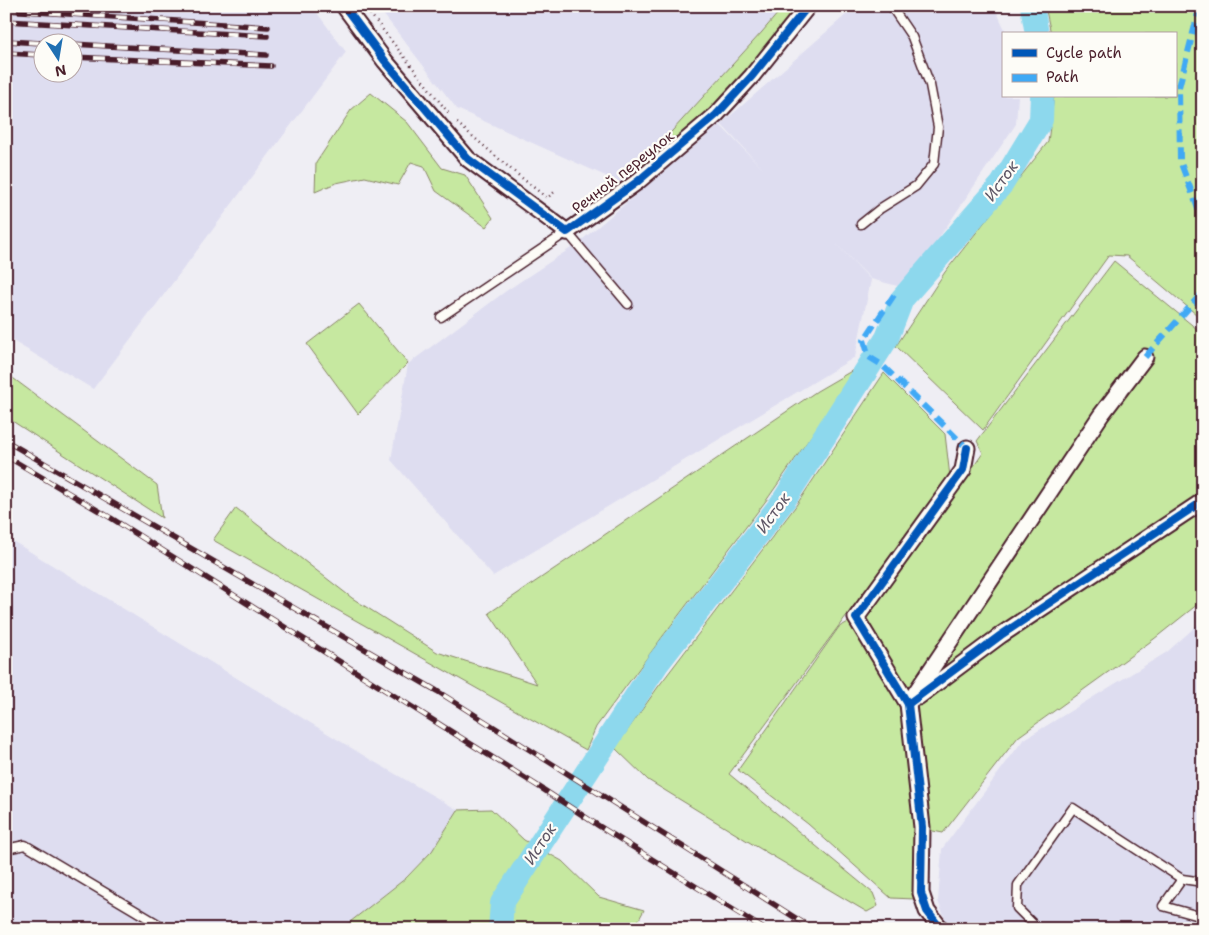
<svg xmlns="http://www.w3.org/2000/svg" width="1209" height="935" font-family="'Shantell Sans',sans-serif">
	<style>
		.built { fill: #deddf0; fill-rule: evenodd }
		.green { fill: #c6e8a0; stroke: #888466 }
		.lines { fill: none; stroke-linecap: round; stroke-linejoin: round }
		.river { stroke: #8dd8ed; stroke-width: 24 }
		.service-casing { stroke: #4a1f2b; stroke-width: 11 }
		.minor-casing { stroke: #4a1f2b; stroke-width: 19 }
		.path { stroke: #4a1f2b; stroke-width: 2.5; stroke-dasharray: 1 4; stroke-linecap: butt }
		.service { stroke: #fdfcf7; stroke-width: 8 }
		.minor { stroke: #fdfcf7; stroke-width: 15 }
		.rail-casing { stroke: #4a1f2b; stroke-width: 5.5 }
		.rail { stroke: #fdfcf7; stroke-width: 4; stroke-dasharray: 11; stroke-linecap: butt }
		.quiet { stroke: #3fa9f5; stroke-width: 6; stroke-dasharray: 12 6; stroke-linecap: butt }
		.cycleway-casing { stroke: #fdfcf7; stroke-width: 11 }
		.cycleway { stroke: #0057b8; stroke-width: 8 }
		.labels { text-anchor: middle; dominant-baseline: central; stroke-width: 4.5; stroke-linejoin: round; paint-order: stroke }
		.street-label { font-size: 15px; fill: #4a1f2b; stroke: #fdfcf7 }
		.water-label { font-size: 16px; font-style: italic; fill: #5e5665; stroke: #fdfcf7 }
	</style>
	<rect width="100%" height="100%" fill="#efeef4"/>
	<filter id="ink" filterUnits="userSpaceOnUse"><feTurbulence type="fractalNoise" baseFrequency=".02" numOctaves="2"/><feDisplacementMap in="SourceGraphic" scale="10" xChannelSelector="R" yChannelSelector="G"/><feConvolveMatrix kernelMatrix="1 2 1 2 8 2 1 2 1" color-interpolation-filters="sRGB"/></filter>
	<g filter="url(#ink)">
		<g class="built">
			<path d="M6 6H312L346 52 93 389 6 337ZM72 42V72H42V42Z"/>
			<path d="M377 6H784L762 32 633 174 619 182 457 109Z"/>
			<path d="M856 6H994L1007 34H1003V96H1018L1016 124 905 288 871 279 836 244 871 280 855 357 493 576 391 460 408 364 506 291 577 244 720 125 763 169 721 124Z"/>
			<path d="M6 537 371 760 458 810 432 851 403 880 341 929H6Z"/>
			<path d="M1203 620V929H955L947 924 938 901 942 849 1023 740 1167 652Z"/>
		</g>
		<g class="green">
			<path d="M784 6H808L752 76 637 182 633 174 762 32Z"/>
			<path d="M1045 6H1203V320L1127 256 1109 255 983 430 896 346 945 272 1048 142 1054 96H1175V34H1051Z"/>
			<path d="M371 93 407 122 442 168 465 175 493 218 486 227 436 191 424 166 411 162 398 185 365 177 336 183 315 192 316 163 351 110Z"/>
			<path d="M1114 261 1203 334V600L1154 639 1018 737 943 833 918 828 915 899 891 898 808 824 738 770 839 627 856 618 869 615 983 453 977 441Z"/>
			<path d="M359 304 408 363 358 414 307 344Z"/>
			<path d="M860 366 768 498 663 636 596 727 586 750 213 540 236 508 352 598 437 652 537 684 489 613 817 391Z"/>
			<path d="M6 373 157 485 162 518 6 417Z"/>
			<path d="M884 373 945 434 950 477 878 573 729 774 873 893 878 906 867 912 749 842 648 780 615 748 658 687 795 507Z"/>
			<path d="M491 809 524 840 562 861 599 897 644 910 637 923V929H341L406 878 432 851 458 810Z"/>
		</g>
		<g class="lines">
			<g class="river">
				<path d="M1032 6 1037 34"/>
				<path d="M500 929 502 903 657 664 784 500 887 338 902 299 1002 184 1041 120 1042 96"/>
			</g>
			<defs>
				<g id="service">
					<path d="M861 224 881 208 916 186 934 164 938 127 930 85 912 37 891 6"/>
					<path d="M441 317 567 232 628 304"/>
					<path d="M6 849 25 845 163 927"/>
					<path d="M1182 879 1163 906 1203 917"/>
					<path d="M1033 924 1017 908 1018 885 1073 808 1182 879 1203 882"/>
				</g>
				<g id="minor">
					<path d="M344 6 385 61 468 159 567 232 637 182 716 115 752 76 808 6"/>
					<path d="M918 697 1001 635 1203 501"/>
					<path d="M908 704 1101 415 1145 357"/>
					<path d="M941 929 927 911 921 893 922 827 908 704 856 618 963 470 967 448"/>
				</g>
			</defs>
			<use href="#service" class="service-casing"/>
			<use href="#minor" class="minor-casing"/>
			<g class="path">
				<path d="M364 6 450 115"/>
				<path d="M457 123 512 170 547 198 557 190"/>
			</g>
			<use href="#service" class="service"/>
			<use href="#minor" class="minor"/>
			<defs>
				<g id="rail">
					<path d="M6 10 268 27"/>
					<path d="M6 21 267 36"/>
					<path d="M6 41 42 43"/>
					<path d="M72 44 266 55"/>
					<path d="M6 53 42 55"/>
					<path d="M72 57 271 66"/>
					<path d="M6 441 437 691 813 929"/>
					<path d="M6 456 111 518 541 788 599 826 764 929"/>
				</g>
			</defs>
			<use href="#rail" class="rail-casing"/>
			<use href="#rail" class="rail"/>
			<g class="quiet">
				<path d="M1200 6 1179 87 1180 161 1203 222"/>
				<path d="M894 295 864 340 869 357 882 365 967 448"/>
				<path d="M1145 357 1203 292"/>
			</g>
			<defs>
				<g id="cycleway">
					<path d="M344 6 385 61 468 159 567 232 637 182 716 115 752 76 808 6"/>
					<path d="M908 704 1001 635 1203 501"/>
					<path d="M941 929 927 911 921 893 922 827 908 704 856 618 963 470 967 448"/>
				</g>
			</defs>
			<use href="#cycleway" class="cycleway-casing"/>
			<use href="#cycleway" class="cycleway"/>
		</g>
	</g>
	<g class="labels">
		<g class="street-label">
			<text transform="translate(623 172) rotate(-38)">Речной переулок</text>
		</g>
		<g class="water-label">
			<text transform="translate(1001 181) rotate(-54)">Исток</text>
			<text transform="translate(773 513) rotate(-54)">Исток</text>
			<text transform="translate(540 844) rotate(-57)">Исток</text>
		</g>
	</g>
	<rect width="1209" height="935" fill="none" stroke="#fdfcf7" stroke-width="25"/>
	<rect x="12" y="12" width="1184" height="910" fill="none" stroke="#4a1f2b" stroke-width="2" filter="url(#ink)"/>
	<rect x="1002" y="32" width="175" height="65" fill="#fdfcf7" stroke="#b5a4a5"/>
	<rect x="1012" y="49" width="25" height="8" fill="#0057b8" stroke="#b5a4a5"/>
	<text x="1046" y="58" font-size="15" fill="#4a1f2b">Cycle path</text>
	<rect x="1012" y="74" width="25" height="8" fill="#3fa9f5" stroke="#b5a4a5"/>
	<text x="1046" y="82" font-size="15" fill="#4a1f2b">Path</text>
	<g transform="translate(58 58) rotate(168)"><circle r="24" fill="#fdfcf7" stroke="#b5a4a5"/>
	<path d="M0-4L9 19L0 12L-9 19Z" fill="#1f6fb2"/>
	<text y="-8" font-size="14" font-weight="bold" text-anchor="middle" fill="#4a1f2b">N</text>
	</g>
</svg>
